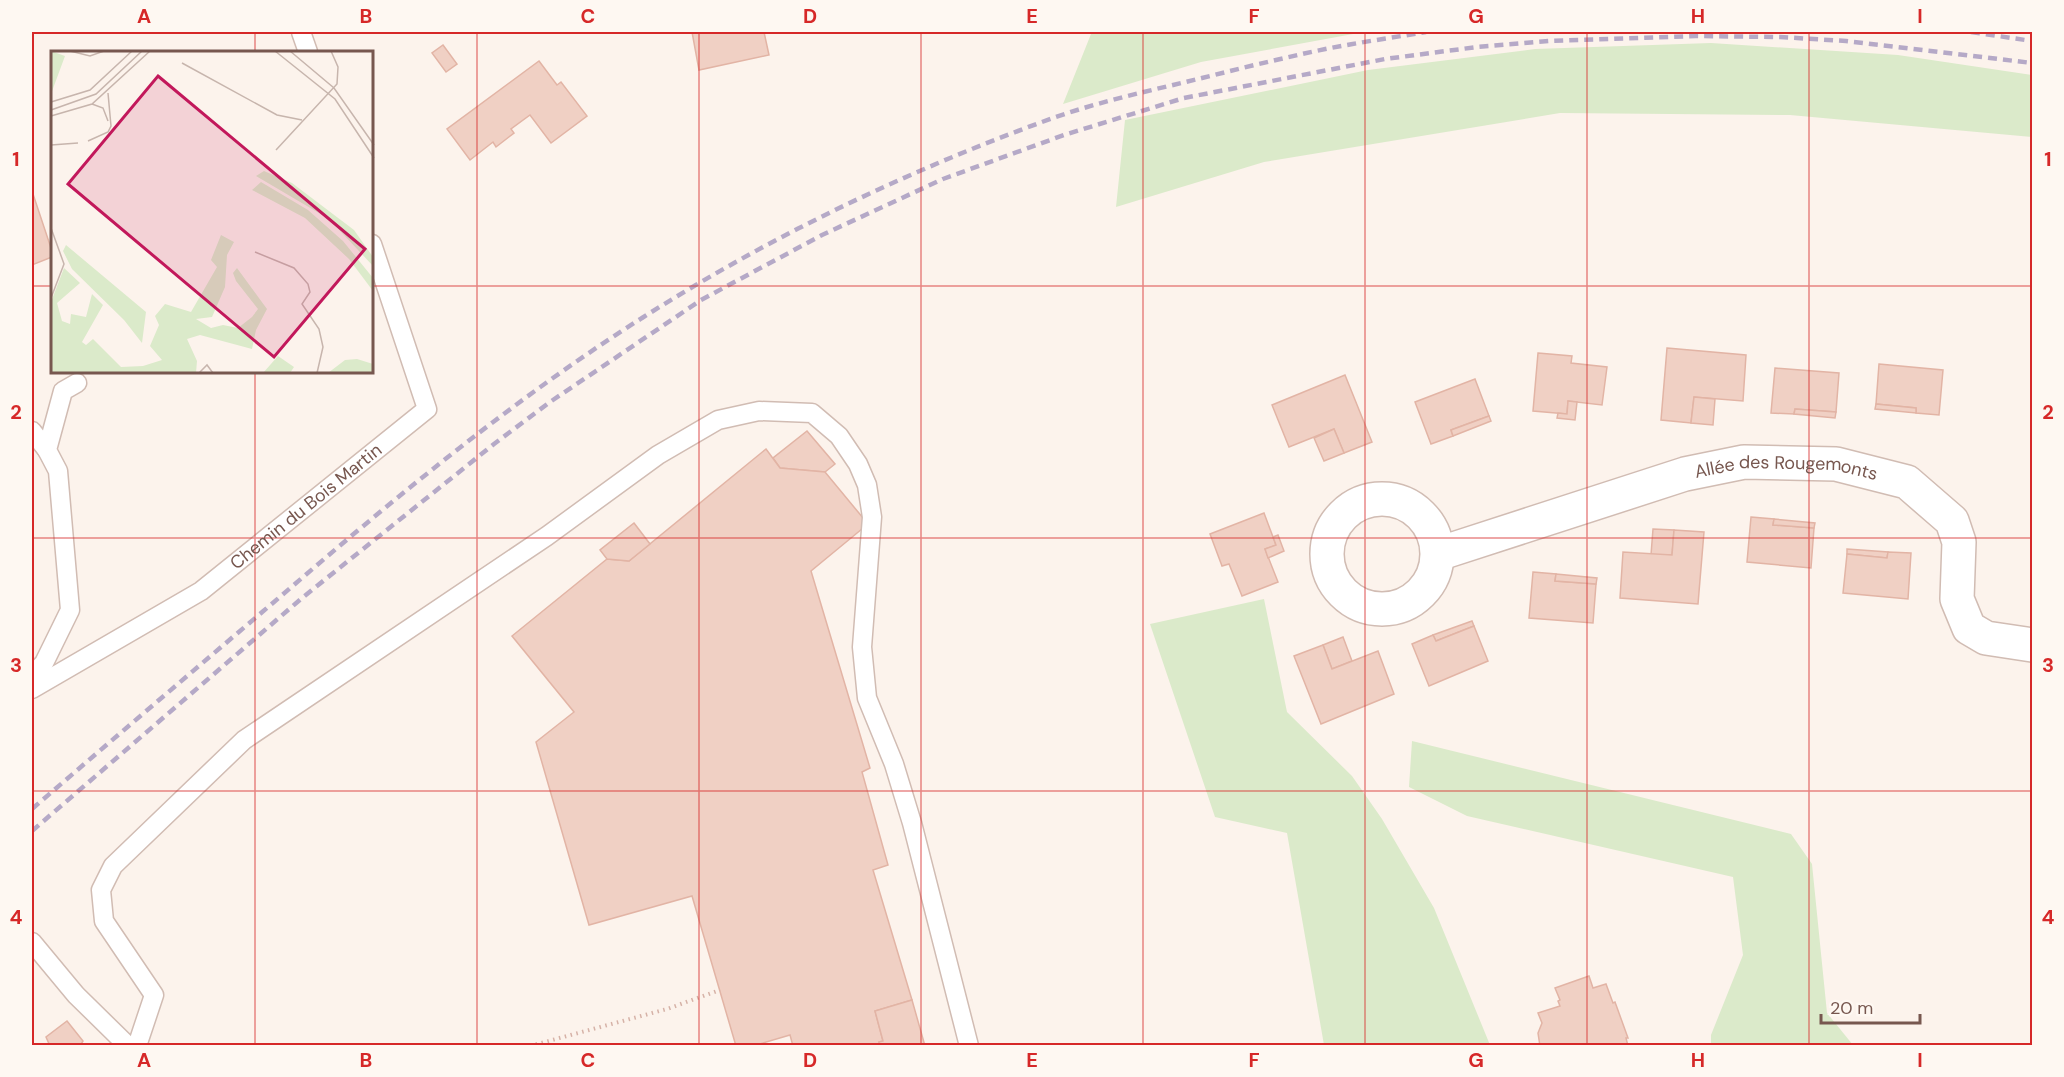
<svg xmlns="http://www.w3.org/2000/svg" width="2064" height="1077" font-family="'DM Sans',sans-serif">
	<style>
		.green { fill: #dbeaca }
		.building { fill: #f0d0c4; stroke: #e2b4a5; stroke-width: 1.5 }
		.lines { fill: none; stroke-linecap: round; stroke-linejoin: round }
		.lane-casing { stroke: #d1bcb3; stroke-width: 21 }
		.street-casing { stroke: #d1bcb3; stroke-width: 36 }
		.path { stroke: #d6b2a7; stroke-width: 4; stroke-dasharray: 1.5 4.5; stroke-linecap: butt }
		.lane { stroke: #fff; stroke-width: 18 }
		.street { stroke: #fff; stroke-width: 33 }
		.rail { stroke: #b5a9c7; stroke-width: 4.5; stroke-dasharray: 9 6; stroke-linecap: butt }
		.grid { fill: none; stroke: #d62828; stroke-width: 1.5; stroke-opacity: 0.55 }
		.labels { text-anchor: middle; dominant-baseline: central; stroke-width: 4.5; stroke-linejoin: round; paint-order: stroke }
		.street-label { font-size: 18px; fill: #77574f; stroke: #fef8f2 }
		.inset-road { fill: none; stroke: #c7b5ad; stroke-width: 1.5 }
		.view { fill: #c2185b; fill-opacity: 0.15; stroke: #c2185b; stroke-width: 3 }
		.inset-edge { fill: none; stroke: #77574f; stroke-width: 3 }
		.neatline { fill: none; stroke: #d62828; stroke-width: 2 }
		.grid-label { font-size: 20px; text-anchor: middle; font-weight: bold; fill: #d62828 }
	</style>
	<rect width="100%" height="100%" fill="#fcf3ec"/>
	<g class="green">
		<path d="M1109 32H1364L1201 62 1063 104 1091 34Z"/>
		<path d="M1711 43 1898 55 2032 75V137L1790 115 1560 113 1264 162 1116 207 1125 120 1368 70 1535 49Z"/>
		<path d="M1264 599 1287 712 1352 776 1382 819 1434 908 1490 1045H1324L1287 833 1215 817 1150 624Z"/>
		<path d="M1412 741 1791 834 1812 864 1827 1013 1853 1045H1711V1035L1743 955 1733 877 1467 816 1409 787Z"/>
	</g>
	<g class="building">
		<path d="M692 32H764L769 55 699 70Z"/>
		<path d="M443 45 457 64 446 72 432 53Z"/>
		<path d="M539 61 557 85 561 82 587 116 551 143 530 115 511 129 514 133 496 147 493 142 470 160 447 129Z"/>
		<path d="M32 191 52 251V257L32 265Z"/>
		<path d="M1667 348 1746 355 1743 401 1694 397 1691 423 1661 420Z"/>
		<path d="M1538 353 1572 356 1571 363 1607 367 1602 405 1568 401 1567 414 1533 411Z"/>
		<path d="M1879 364 1943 370 1939 415 1916 413V408L1876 404Z"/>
		<path d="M1775 368 1839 373 1836 412 1795 409 1794 414 1771 413Z"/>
		<path d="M1345 375 1372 442 1344 453 1334 429 1289 447 1272 405Z"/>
		<path d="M1475 379 1489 416 1451 430 1453 436 1431 444 1415 402Z"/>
		<path d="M1694 397 1715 399 1713 425 1691 423Z"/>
		<path d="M1568 401 1577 402 1575 420 1557 418 1558 413 1567 414Z"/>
		<path d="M1876 404 1916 408V413L1875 409Z"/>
		<path d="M1795 409 1836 412 1835 418 1794 414Z"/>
		<path d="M1489 416 1491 421 1453 436 1451 430Z"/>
		<path d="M1334 429 1344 453 1324 461 1314 438Z"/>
		<path d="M807 431 835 464 825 472 780 468 773 458Z"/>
		<path d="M766 449 780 468 825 472 868 524 811 571 870 768 862 772 888 865 873 870 912 1000 875 1011 883 1041 879 1042 880 1046H793L790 1035 753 1046H736L692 896 589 925 536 742 574 712 512 636 607 559 629 561Z"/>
		<path d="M1264 513 1276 545 1265 549 1278 582 1242 596 1229 564 1222 566 1210 534Z"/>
		<path d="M1751 517 1774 519 1773 525 1814 528 1811 568 1747 562Z"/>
		<path d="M1774 519 1815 523 1814 528 1773 525Z"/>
		<path d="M634 523 650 544 629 561 607 559 600 550Z"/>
		<path d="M1653 529 1674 530 1672 555H1651Z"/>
		<path d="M1674 530 1704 532 1698 604 1620 598 1623 552 1672 555Z"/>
		<path d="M1278 535 1284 551 1268 558 1265 549 1276 545 1273 537Z"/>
		<path d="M1847 549 1888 552 1887 558 1847 554Z"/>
		<path d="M1888 552 1911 553 1908 599 1843 593 1847 554 1887 558Z"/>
		<path d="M1533 572 1556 574 1555 581 1596 584 1593 623 1529 618Z"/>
		<path d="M1556 574 1597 578 1596 584 1555 581Z"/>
		<path d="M1472 621 1474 626 1436 641 1433 635Z"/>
		<path d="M1474 626 1488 661 1429 686 1412 644 1433 635 1436 641Z"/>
		<path d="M1343 637 1352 661 1332 669 1323 645Z"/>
		<path d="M1323 645 1332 669 1378 651 1394 694 1321 724 1294 656Z"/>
		<path d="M1589 976 1593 988 1606 984 1613 1003 1615 1002 1628 1038H1626L1628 1046H1540L1538 1033 1542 1023 1538 1013 1560 1006 1558 1001 1560 1000 1555 988Z"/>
		<path d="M912 1000 925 1046H880L879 1042 883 1041 875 1011Z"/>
		<path d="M67 1021 83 1041 80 1046H50L46 1037Z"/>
	</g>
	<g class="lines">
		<defs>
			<g id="lane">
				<path d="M301 32 308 52"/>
				<path d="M32 431 47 450"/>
				<path d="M32 675 44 663 70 610 58 471 47 450 63 391 77 383"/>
				<path id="s1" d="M32 689 201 591 427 409 372 244"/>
				<path d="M32 942 76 995 128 1046"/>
				<path d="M137 1046 154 995 104 921 101 890 113 866 244 740 547 536 658 455 718 420 759 411 812 413 839 436 858 464 867 485 872 517 862 647 867 698 894 764 912 823 969 1046"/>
			</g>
			<g id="street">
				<circle cx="1382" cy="554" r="55"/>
				<path id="s2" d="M1438 554 1685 474 1744 462 1836 464 1907 482 1952 521 1959 542 1957 599 1969 628 1986 638 2032 645"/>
			</g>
		</defs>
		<use href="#lane" class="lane-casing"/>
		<use href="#street" class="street-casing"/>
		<path class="path" d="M530 1046 667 1009 720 990"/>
		<use href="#lane" class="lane"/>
		<use href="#street" class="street"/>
		<g class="rail">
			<path d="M1971 32 2032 41"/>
			<path d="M32 809C112 740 193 671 274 602 391 501 511 401 642 318 771 236 909 170 1053 118 1101 101 1153 90 1202 78 1234 70 1266 62 1298 55 1340 45 1384 39 1426 32"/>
			<path d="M32 831 302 598 494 444 550 402 701 300 822 235 943 179 1064 135 1184 98 1385 59 1477 47 1549 41 1695 36 1780 37 1846 41 2032 63"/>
		</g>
	</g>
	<path class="grid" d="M255 32V52M477 32V1046M699 32V1046M921 32V1046M1143 32V1046M1365 32V1046M1587 32V1046M1809 32V1046M32 286H52M372 286H2032M255 372V1046M32 538H2032M32 791H2032"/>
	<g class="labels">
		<g class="street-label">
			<text stroke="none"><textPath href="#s2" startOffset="362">Allée des Rougemonts</textPath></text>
			<text stroke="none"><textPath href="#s1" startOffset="330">Chemin du Bois Martin</textPath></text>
		</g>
	</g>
	<g transform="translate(51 51)">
		<rect width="322" height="322" fill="#fcf3ec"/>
		<path d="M0 0 14 5 0 43ZM213 120 241 132 303 179 322 206V215L278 168 205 125ZM210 131 257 159 292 190 322 227V240L298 208 254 167 201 139ZM170 184 183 191 176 204 174 236 161 266 145 268 160 277 172 274 187 277 201 266 207 258 185 230 182 222 186 217 216 258 205 279 201 298 149 284 136 288 146 310 145 322H0V251L13 217 29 232 6 252 11 270 19 273 20 263 35 266 41 243 52 254 31 291 35 294 42 288 70 316 92 315 111 309 99 295 108 274 104 265 114 253 140 261 166 216 160 209ZM15 194 95 261 91 292 73 269 21 218 12 200ZM227 305 243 316 239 322H212ZM306 308 322 313V322H277L294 309Z" fill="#dbeaca"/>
		<path class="inset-road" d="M19 0 39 5 53 0M224 0 284 48 323 107M239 0 283 37 323 94M131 12 226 64 251 69M0 51 39 39 81 0M41 53 52 57 57 70M0 59 45 43 91 0M0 65 41 53 99 0M37 90 57 81 60 75 57 42M0 94 27 92M225 99 286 33 287 16 280 0M0 177 13 213 0 247M204 201 243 217 257 233 259 241 251 253 268 278 272 296 266 322M148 322 156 314 162 322"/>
		<path class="view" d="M107 25 314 198 223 306 17 133Z"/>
		<rect width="322" height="322" class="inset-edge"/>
	</g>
	<rect width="2064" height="1077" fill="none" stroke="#fef8f2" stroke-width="66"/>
	<path d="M1821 1014v9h99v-9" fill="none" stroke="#77574f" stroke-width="3"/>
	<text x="1830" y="1014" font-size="18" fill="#77574f" stroke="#fef8f2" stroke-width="4.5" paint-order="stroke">20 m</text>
	<rect x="33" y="33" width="1998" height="1011" class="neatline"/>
	<g class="grid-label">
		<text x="144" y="23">A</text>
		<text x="366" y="23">B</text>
		<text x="588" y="23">C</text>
		<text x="810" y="23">D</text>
		<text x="1032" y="23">E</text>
		<text x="1254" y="23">F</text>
		<text x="1476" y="23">G</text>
		<text x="1698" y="23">H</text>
		<text x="1920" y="23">I</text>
		<text x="16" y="166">1</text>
		<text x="2048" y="166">1</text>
		<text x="16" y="419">2</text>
		<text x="2048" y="419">2</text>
		<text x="16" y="672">3</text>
		<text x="2048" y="672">3</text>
		<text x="16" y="924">4</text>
		<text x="2048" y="924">4</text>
		<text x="144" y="1067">A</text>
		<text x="366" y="1067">B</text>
		<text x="588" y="1067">C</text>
		<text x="810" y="1067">D</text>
		<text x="1032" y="1067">E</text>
		<text x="1254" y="1067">F</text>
		<text x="1476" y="1067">G</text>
		<text x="1698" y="1067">H</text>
		<text x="1920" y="1067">I</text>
	</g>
</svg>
